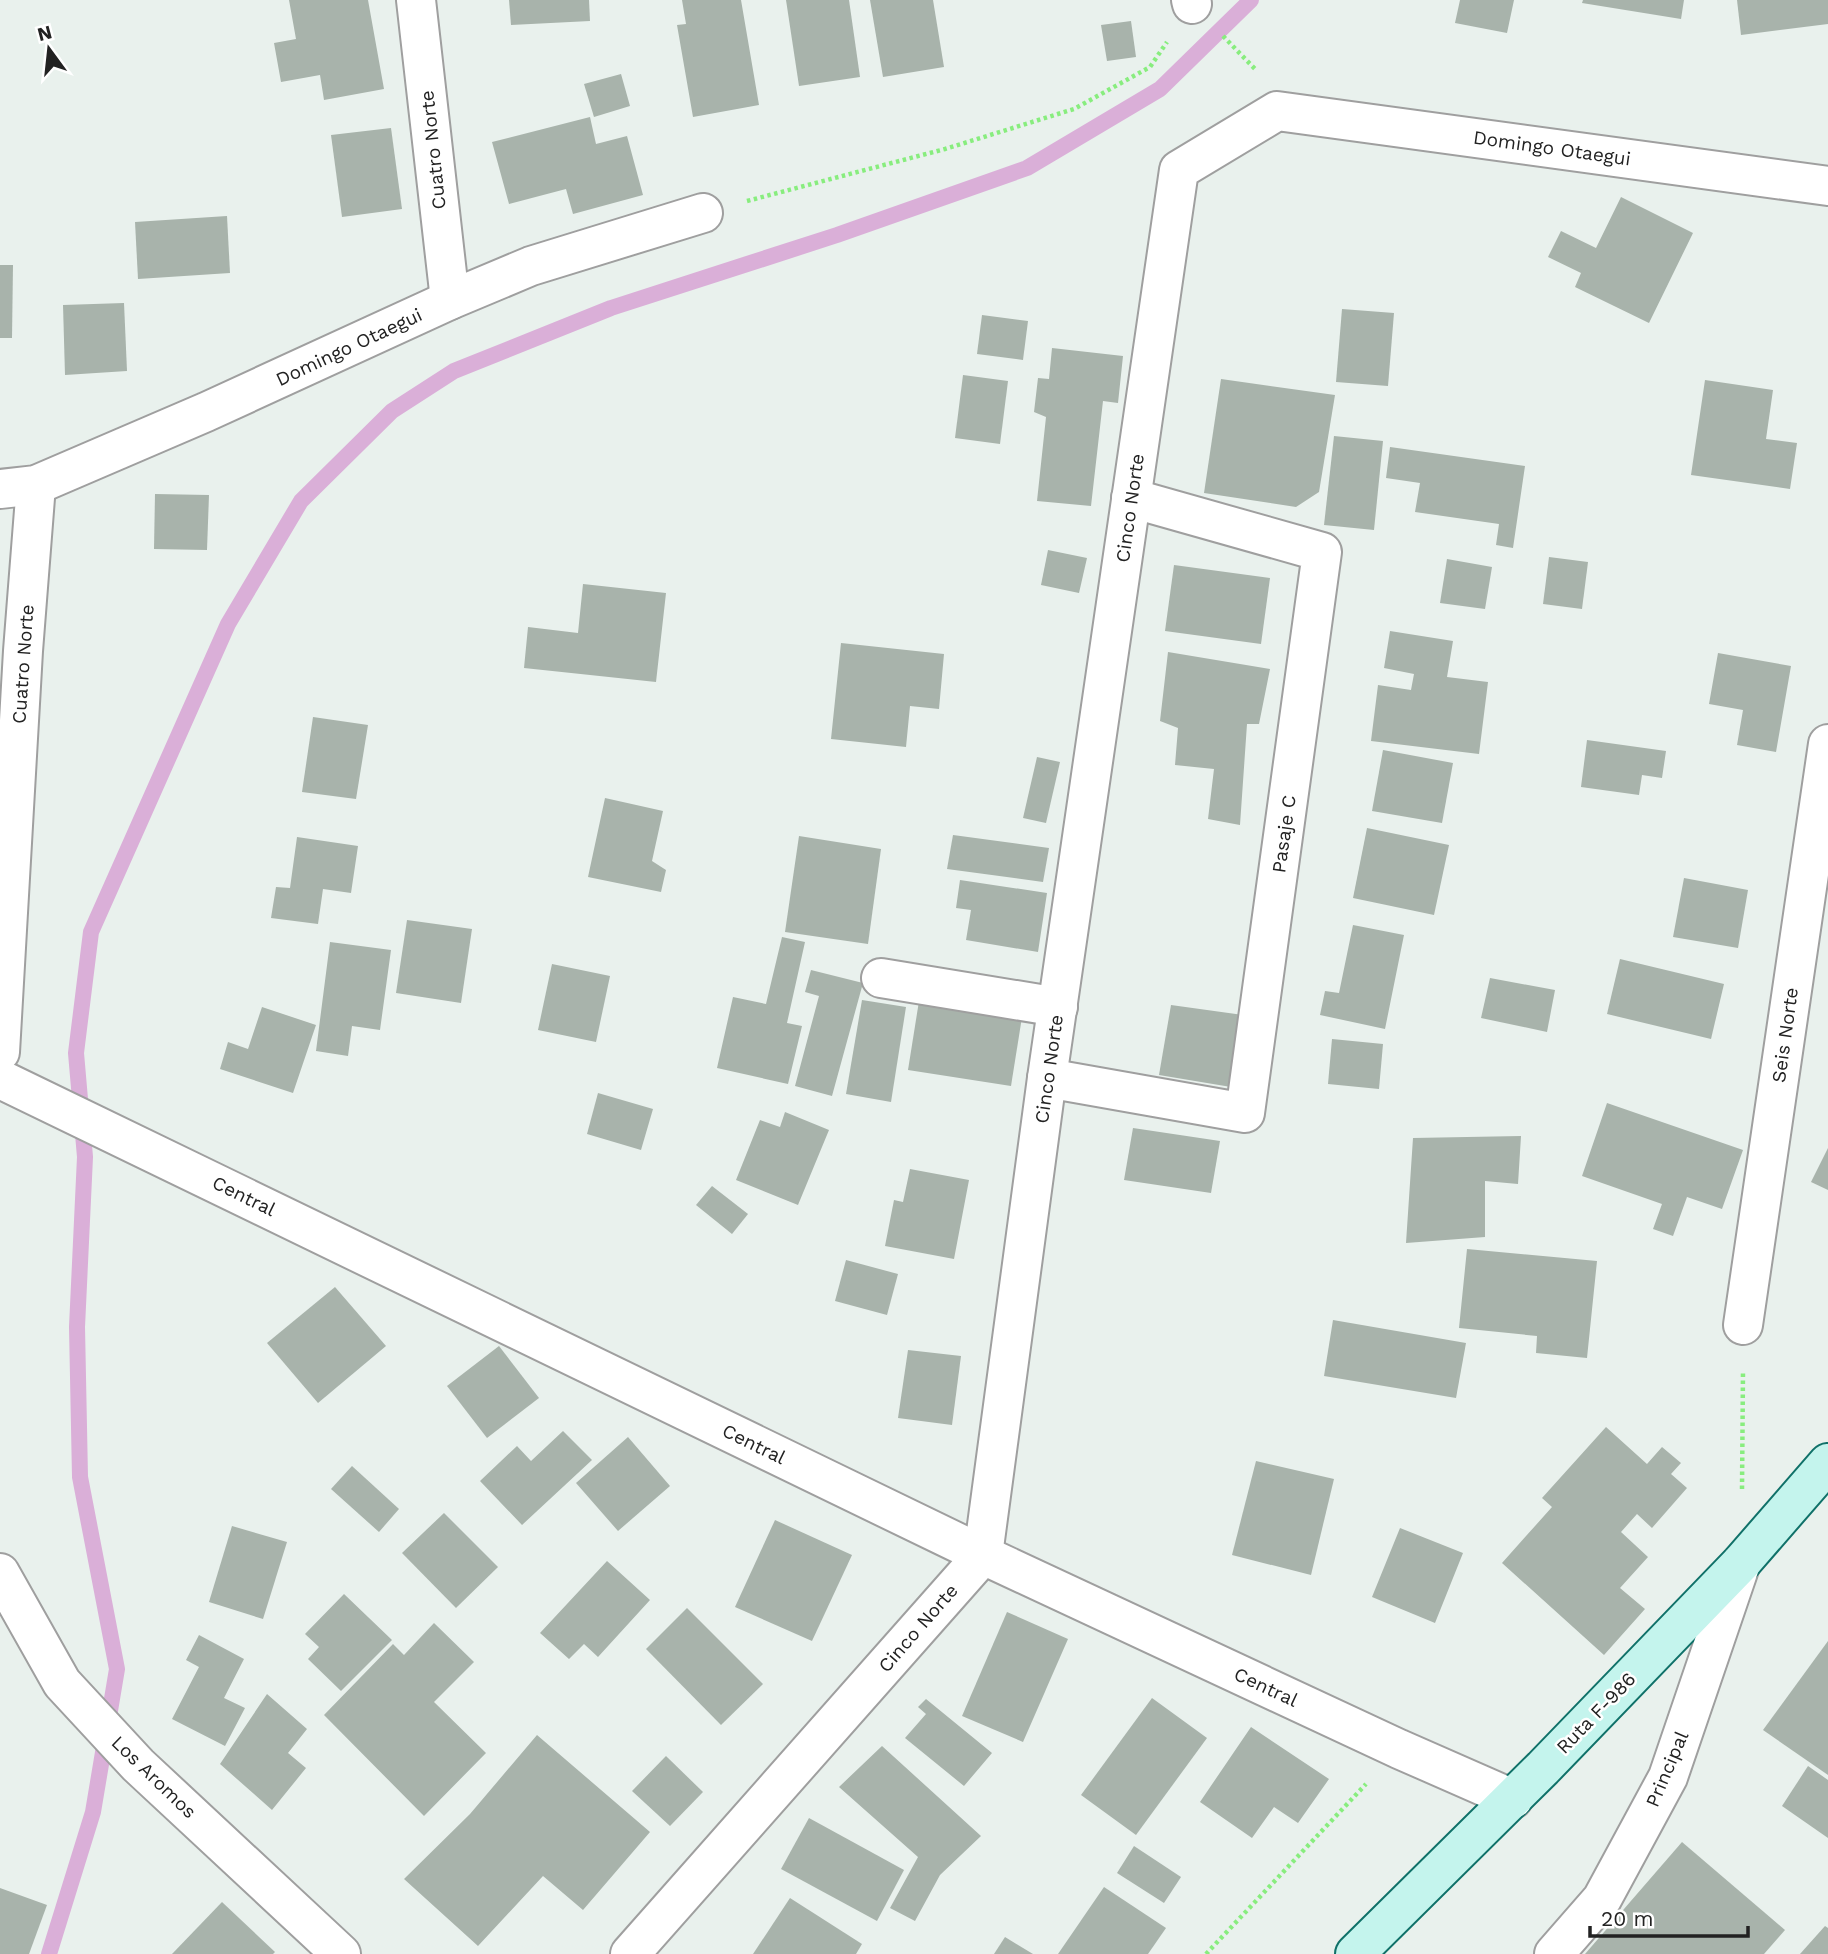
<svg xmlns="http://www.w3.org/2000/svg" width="1828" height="1954" font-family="'Work Sans',sans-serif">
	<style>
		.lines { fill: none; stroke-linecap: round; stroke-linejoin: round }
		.stream { stroke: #daafd8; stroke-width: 16 }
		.building { fill: #a8b3ab }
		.minor-casing { stroke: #9f9f9f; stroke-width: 42 }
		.secondary-casing { stroke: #107169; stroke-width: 42 }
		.path { stroke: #88ed7e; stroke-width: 4.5; stroke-dasharray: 3.5 3.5; stroke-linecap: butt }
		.minor { stroke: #fff; stroke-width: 38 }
		.secondary { stroke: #c4f4ed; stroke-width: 38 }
		.labels { text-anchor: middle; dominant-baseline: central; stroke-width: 5; stroke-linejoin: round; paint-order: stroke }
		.street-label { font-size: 19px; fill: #222; stroke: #fff }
	</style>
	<rect width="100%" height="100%" fill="#e9f1ed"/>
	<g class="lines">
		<path class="stream" d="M49 1954 93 1812 117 1669 80 1477 77 1327 85 1157 76 1053 91 932 228 624 301 501 392 411 454 371 611 308 837 235 1027 168 1160 89 1251 0"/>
	</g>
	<g class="building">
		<path d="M289 0H368L384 89 324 100 320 75 281 82 274 43 296 39Z"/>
		<path d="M509 0H589L590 21 511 25Z"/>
		<path d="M682 0H741L759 105 693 117 677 25 686 24Z"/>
		<path d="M786 0H849L860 77 799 86Z"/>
		<path d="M870 0H933L944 67 883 77Z"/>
		<path d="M1460 0H1514L1507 33 1455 23Z"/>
		<path d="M1583 0H1684L1681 19 1582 3Z"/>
		<path d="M1737 0H1828V24L1741 35Z"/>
		<path d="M1131 21 1136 57 1107 61 1101 25Z"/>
		<path d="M621 74 630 106 594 117 584 84Z"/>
		<path d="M590 117 596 144 627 136 643 195 573 214 566 189 509 204 492 142Z"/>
		<path d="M391 128 402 209 342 217 331 135Z"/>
		<path d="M1621 197 1693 233 1649 323 1575 287 1581 273 1548 257 1561 231 1596 248Z"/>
		<path d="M227 216 230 273 138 279 135 222Z"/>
		<path d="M0 265H13L12 338H0Z"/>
		<path d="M124 303 127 371 65 375 63 305Z"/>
		<path d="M1342 309 1394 313 1388 386 1336 382Z"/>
		<path d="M982 315 1028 321 1023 360 977 354Z"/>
		<path d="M1052 348 1123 356 1118 403 1103 401 1091 506 1037 501 1046 417 1034 412 1038 378 1049 379Z"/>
		<path d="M963 375 1008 381 1000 444 955 438Z"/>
		<path d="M1221 379 1335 395 1319 492 1296 507 1204 493Z"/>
		<path d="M1705 380 1773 390 1766 439 1797 443 1790 489 1691 475Z"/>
		<path d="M1334 436 1383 441 1374 530 1324 525Z"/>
		<path d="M1390 447 1525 466 1513 548 1496 545 1499 524 1415 512 1420 483 1386 478Z"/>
		<path d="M155 494 209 495 207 550 154 549Z"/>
		<path d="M1048 550 1087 558 1079 593 1041 585Z"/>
		<path d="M1549 557 1588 562 1582 609 1543 604Z"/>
		<path d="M1447 559 1492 567 1485 609 1440 603Z"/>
		<path d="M1174 565 1270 578 1261 644 1165 631Z"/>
		<path d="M583 584 666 593 656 682 524 668 528 627 578 633Z"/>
		<path d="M1390 631 1453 641 1447 677 1488 682 1479 754 1371 741 1378 685 1411 690 1414 674 1384 668Z"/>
		<path d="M841 643 944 654 939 709 910 706 906 747 831 739Z"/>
		<path d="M1168 652 1270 669 1259 724H1247L1240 825 1208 819 1214 769 1175 765 1178 728 1160 721Z"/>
		<path d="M1718 653 1791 666 1776 752 1737 745 1743 710 1709 704Z"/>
		<path d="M313 717 368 725 356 799 302 792Z"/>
		<path d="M1587 740 1666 751 1662 778 1642 775 1639 795 1581 787Z"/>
		<path d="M1383 750 1453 763 1442 823 1372 811Z"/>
		<path d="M1037 757 1060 762 1046 823 1023 818Z"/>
		<path d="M605 798 663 811 652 861 666 870 661 892 588 877Z"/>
		<path d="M1367 828 1449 845 1434 915 1353 898Z"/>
		<path d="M953 835 1049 848 1043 882 947 869Z"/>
		<path d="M799 836 881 849 868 944 785 932Z"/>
		<path d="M297 837 358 846 351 893 323 889 318 924 271 918 276 887 290 888Z"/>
		<path d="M1684 878 1748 890 1738 948 1673 937Z"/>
		<path d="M960 880 1047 893 1038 952 966 940 971 910 956 908Z"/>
		<path d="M407 920 472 929 461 1003 396 993Z"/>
		<path d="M1353 925 1404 935 1385 1029 1320 1015 1325 991 1339 993Z"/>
		<path d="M782 937 805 942 787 1023 802 1026 788 1084 717 1068 733 997 766 1004Z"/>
		<path d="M330 942 391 950 380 1030 352 1026 348 1056 316 1051Z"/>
		<path d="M1620 959 1724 984 1711 1039 1607 1014Z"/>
		<path d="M552 964 610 976 596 1042 538 1030Z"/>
		<path d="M811 970 863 983 832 1096 795 1086 819 996 805 992Z"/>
		<path d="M1490 978 1555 990 1547 1032 1481 1018Z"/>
		<path d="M862 1000 906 1007 891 1102 846 1094Z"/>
		<path d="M919 1001 1022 1017 1011 1086 908 1070Z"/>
		<path d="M1171 1005 1243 1015 1231 1087 1159 1075Z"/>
		<path d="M262 1007 316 1025 293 1093 220 1069 228 1042 248 1049Z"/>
		<path d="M1332 1039 1383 1044 1379 1089 1328 1084Z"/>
		<path d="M598 1093 653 1109 641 1150 587 1134Z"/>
		<path d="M1607 1103 1743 1150 1722 1209 1687 1197 1673 1236 1653 1229 1662 1204 1582 1176Z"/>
		<path d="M785 1112 829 1130 798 1205 736 1180 760 1120 780 1127Z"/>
		<path d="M1133 1128 1220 1141 1211 1193 1124 1180Z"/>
		<path d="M1521 1136 1518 1184 1485 1181V1237L1406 1243 1413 1138Z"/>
		<path d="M1828 1148V1190L1811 1182Z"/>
		<path d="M910 1169 969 1180 954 1259 885 1246 894 1200 903 1202Z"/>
		<path d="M712 1186 748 1214 732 1234 696 1205Z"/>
		<path d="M1467 1249 1597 1261 1587 1358 1536 1353 1537 1336 1459 1328Z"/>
		<path d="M846 1260 898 1274 887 1315 835 1301Z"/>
		<path d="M335 1287 386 1346 318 1403 267 1343Z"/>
		<path d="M1333 1320 1466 1343 1456 1398 1324 1376Z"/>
		<path d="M499 1346 539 1398 487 1438 447 1386Z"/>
		<path d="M908 1350 961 1356 952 1425 898 1418Z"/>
		<path d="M1606 1427 1647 1464 1662 1447 1681 1463 1671 1474 1687 1488 1652 1528 1637 1514 1621 1532 1648 1557 1620 1588 1645 1609 1604 1655 1502 1563 1552 1507 1542 1498Z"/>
		<path d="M563 1431 592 1460 522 1525 480 1481 517 1446 531 1461Z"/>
		<path d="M628 1437 670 1486 618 1531 576 1483Z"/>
		<path d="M1256 1461 1334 1479 1311 1575 1232 1555Z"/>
		<path d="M352 1466 399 1509 379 1532 331 1489Z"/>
		<path d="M444 1513 498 1567 456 1608 402 1553Z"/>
		<path d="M775 1520 852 1555 812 1641 735 1607Z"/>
		<path d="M232 1526 287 1542 263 1619 209 1602Z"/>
		<path d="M1400 1528 1463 1553 1435 1623 1372 1597Z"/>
		<path d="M607 1561 650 1600 598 1657 584 1644 569 1659 540 1633Z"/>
		<path d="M344 1594 392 1640 341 1691 308 1659 319 1647 305 1634Z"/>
		<path d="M687 1608 763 1684 721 1725 646 1649Z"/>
		<path d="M1007 1612 1068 1639 1023 1742 962 1716Z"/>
		<path d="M434 1623 474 1662 434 1702 486 1753 424 1816 324 1715 393 1644 404 1655Z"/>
		<path d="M199 1635 244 1659 224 1698 245 1708 225 1746 172 1719 199 1667 186 1660Z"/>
		<path d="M1828 1641V1775L1763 1730Z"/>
		<path d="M267 1694 307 1729 288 1753 306 1768 272 1810 220 1764Z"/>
		<path d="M1152 1698 1207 1738 1136 1835 1081 1795Z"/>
		<path d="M926 1699 992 1753 964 1786 905 1738 926 1714 918 1707Z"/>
		<path d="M1251 1727 1329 1779 1298 1823 1274 1807 1252 1838 1200 1802Z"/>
		<path d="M537 1735 650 1832 583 1910 543 1876 478 1946 404 1879 470 1814Z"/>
		<path d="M882 1746 981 1836 940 1875 915 1921 890 1908 918 1857 839 1787Z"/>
		<path d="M666 1756 703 1792 670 1826 632 1791Z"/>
		<path d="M1808 1766 1828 1780V1838L1782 1806Z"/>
		<path d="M809 1818 904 1870 877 1921 781 1869Z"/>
		<path d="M1682 1842 1785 1930 1764 1954H1585Z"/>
		<path d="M1134 1846 1181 1877 1164 1903 1117 1873Z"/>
		<path d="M1104 1887 1166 1928 1148 1954H1058Z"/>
		<path d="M0 1888 47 1905 29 1954H0Z"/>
		<path d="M790 1898 862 1944 856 1954H753Z"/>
		<path d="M222 1902 275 1952 273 1954H172Z"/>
		<path d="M1825 1926 1828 1928V1954H1800Z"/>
		<path d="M1005 1937 1033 1954H994Z"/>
	</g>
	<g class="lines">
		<defs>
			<g id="minor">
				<path d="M416 0 450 300"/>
				<path d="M1191 0 1192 4"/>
				<path d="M0 489 36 485 206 412 450 300 531 266 703 213"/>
				<path d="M881 978 1058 1007"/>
				<path d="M0 1052 23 651 36 485"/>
				<path d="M1047 1078 1245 1113 1322 552 1131 498"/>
				<path d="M0 1079 983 1555 1399 1749 1513 1799"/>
				<path d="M1743 1325 1828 744"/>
				<path d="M0 1573 62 1683 138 1765 341 1954"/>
				<path d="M630 1954 983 1555 1047 1078 1179 170 1277 111 1828 186"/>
				<path d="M1554 1954 1602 1899 1668 1777 1741 1563"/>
			</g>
			<path id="secondary" d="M1355 1954 1543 1768 1741 1563 1828 1463"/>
		</defs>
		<use href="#minor" class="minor-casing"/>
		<use href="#secondary" class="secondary-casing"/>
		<g class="path">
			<path d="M1223 36 1256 70"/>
			<path d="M747 201 945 149 1074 109 1150 67 1167 42"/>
			<path d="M1742 1489 1743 1371"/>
			<path d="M1206 1954 1366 1784"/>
		</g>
		<use href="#minor" class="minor"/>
		<use href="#secondary" class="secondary"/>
	</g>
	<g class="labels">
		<g class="street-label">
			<text transform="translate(1552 148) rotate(8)">Domingo Otaegui</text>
			<text transform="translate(433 150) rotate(-96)">Cuatro Norte</text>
			<text transform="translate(349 347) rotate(-25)">Domingo Otaegui</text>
			<text transform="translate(1130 508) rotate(-82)">Cinco Norte</text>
			<text transform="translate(23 664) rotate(-86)">Cuatro Norte</text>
			<text transform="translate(1284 834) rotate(-82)">Pasaje C</text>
			<text transform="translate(1785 1035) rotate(-82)">Seis Norte</text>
			<text transform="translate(1049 1069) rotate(-82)">Cinco Norte</text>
			<text transform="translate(244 1196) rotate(26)">Central</text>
			<text transform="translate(754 1444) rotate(26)">Central</text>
			<text transform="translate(918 1628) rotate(-49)">Cinco Norte</text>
			<text transform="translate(1266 1687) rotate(25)">Central</text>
			<text transform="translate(1596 1713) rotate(-46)">Ruta F-986</text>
			<text transform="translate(1667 1769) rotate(-67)">Principal</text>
			<text transform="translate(154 1777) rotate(44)">Los Aromos</text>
		</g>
	</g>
	<g transform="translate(49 49) rotate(345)" stroke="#ffffff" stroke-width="5" paint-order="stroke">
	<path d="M0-5L12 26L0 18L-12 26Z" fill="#222222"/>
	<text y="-10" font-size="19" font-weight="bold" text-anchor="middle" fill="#222222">N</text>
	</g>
	<path d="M1590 1926v10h158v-10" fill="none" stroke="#222222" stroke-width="3.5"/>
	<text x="1601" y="1926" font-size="21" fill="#222222" stroke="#ffffff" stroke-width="5" paint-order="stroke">20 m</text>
</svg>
